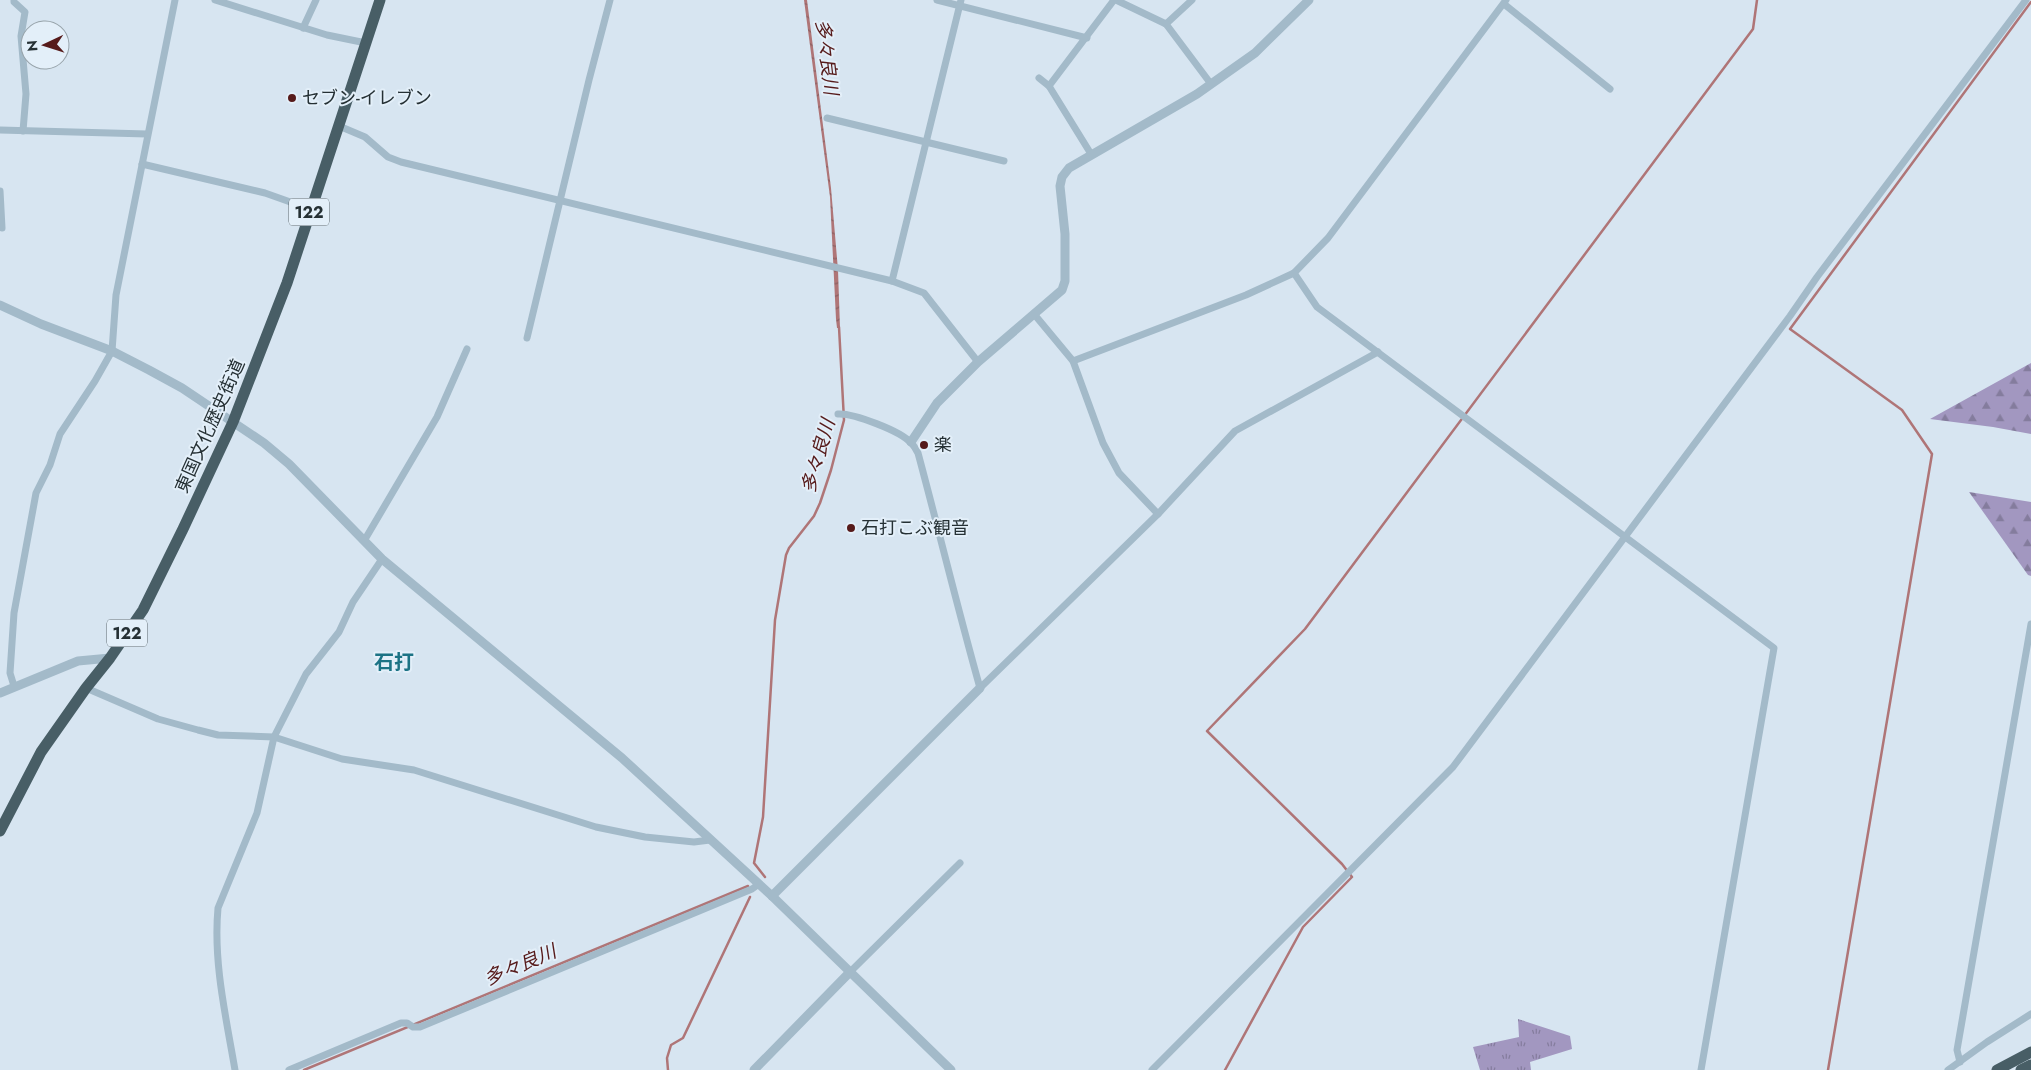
<svg xmlns="http://www.w3.org/2000/svg" width="2031" height="1070" font-family="Jost,'Noto Sans JP',sans-serif">
	<style>
		.grass { fill: url(#grass-tufts) }
		.forest { fill: url(#forest-firs) }
		.water { fill: url(#water-waves) }
		.lines { fill: none; stroke-linecap: round; stroke-linejoin: round }
		.stream { stroke: #af7577; stroke-width: 2.5 }
		.minor { stroke: #a3bac9; stroke-width: 7 }
		.tertiary { stroke: #a3bac9; stroke-width: 9 }
		.trunk { stroke: #485e66; stroke-width: 11 }
		.poi-dot { fill: #561a1a; stroke: #e3eff9; stroke-width: 2 }
		.labels { text-anchor: middle; dominant-baseline: central; stroke-width: 4; stroke-linejoin: round; paint-order: stroke }
		.shield { fill: #e3eff9; stroke: #5e696f; stroke-width: 1 }
		.shield-label { font-size: 16px; font-weight: bold; fill: #253034 }
		.poi-label { font-size: 18px; fill: #253034; stroke: #e3eff9; text-anchor: start }
		.street-label { font-size: 18px; fill: #253034; stroke: #e3eff9 }
		.water-label { font-size: 19px; font-style: italic; fill: #561a1a; stroke: #e3eff9 }
		.quarter-label { font-size: 20px; font-weight: bold; fill: #1c7385; stroke: #e3eff9 }
	</style>
	<defs>
		<pattern id="grass-tufts" width="24" height="20" patternUnits="userSpaceOnUse" patternTransform="scale(1.25)"><rect width="24" height="20" fill="#a297c0"/><path d="M3 7l-1-3M5 7V3M7 7l1-3M15 17l-1-3M17 17v-4M19 17l1-3" fill="none" stroke="#847c9d"/></pattern>
		<pattern id="forest-firs" width="22" height="20" patternUnits="userSpaceOnUse" patternTransform="scale(1.25)"><rect width="22" height="20" fill="#a297c0"/><path d="M5 1l3.5 6h-7zM16 11l3.5 6h-7z" fill="#847c9d"/></pattern>
		<pattern id="water-waves" width="16" height="10" patternUnits="userSpaceOnUse" patternTransform="scale(1.25)"><rect width="16" height="10" fill="#af7577"/><path d="M0 5q4-4 8 0t8 0" fill="none" stroke="#8e6062"/></pattern>
	</defs>
	<rect width="100%" height="100%" fill="#d7e5f1"/>
	<path class="grass" d="M1518 1019 1570 1036 1572 1049 1530 1062 1531 1070H1480L1473 1047 1519 1037Z"/>
	<g class="forest">
		<path d="M2031 363V434L1993 427 1930 419Z"/>
		<path d="M1969 492 2031 502V576L2028 575Z"/>
	</g>
	<path class="water" d="M804 0H807L831 188 838 270 840 328H837L836 319 830 197Z"/>
	<g class="lines">
		<g class="stream">
			<path d="M765 877 754 863 763 817 775 620 786 555 789 548 814 516 820 503 831 470 844 420 839 327"/>
			<path d="M304 1070 748 886"/>
			<path d="M668 1070 667 1058 671 1045 683 1038 750 897"/>
			<path d="M1225 1070 1303 927 1352 877 1342 864 1207 731 1305 629 1753 29 1757 0"/>
			<path d="M1828 1070 1932 454 1902 410 1790 329 2031 2"/>
		</g>
		<g class="minor">
			<path d="M14 0V2L25 12 21 36 26 94 23 131"/>
			<path d="M215 0 327 35 366 43"/>
			<path d="M937 0 1087 38"/>
			<path d="M1116 0 1166 24 1192 0"/>
			<path d="M1504 4 1610 89"/>
			<path d="M1166 24 1211 84"/>
			<path d="M303 28 316 0"/>
			<path d="M1039 78 1049 86 1091 154"/>
			<path d="M1049 86 1114 0"/>
			<path d="M827 118 1004 161"/>
			<path d="M339 126 365 137 388 157 401 162 892 281 924 293 978 362"/>
			<path d="M0 130 147 134"/>
			<path d="M142 164 265 193 310 209"/>
			<path d="M0 191 2 228"/>
			<path d="M1294 273 1317 307 1774 648 1701 1070"/>
			<path d="M892 281 961 0"/>
			<path d="M1034 314 1073 361 1103 443 1119 473 1158 514"/>
			<path d="M527 338 589 80 610 0"/>
			<path d="M1073 361 1246 295 1294 273 1328 238 1506 0"/>
			<path d="M838 414C853 413 901 431 911 443 914 445 916 450 918 453 939 531 958 610 980 688L1158 514 1235 431 1378 352"/>
			<path d="M364 541 437 417 467 349"/>
			<path d="M14 686 10 673 14 613 36 493 50 465 60 434 95 381 112 351 116 295 175 0"/>
			<path d="M86 688 158 719 198 730 218 735 274 737 342 759 414 770 596 827 645 837 694 842 710 840"/>
			<path d="M850 972 960 863"/>
			<path d="M1960 1062 1957 1050 2031 624"/>
			<path d="M235 1070C226 1017 213 962 218 908L257 813 274 737 306 674 339 632 353 602 382 559"/>
			<path d="M289 1070 401 1023H407L413 1027H420L752 889 759 884"/>
			<path d="M1152 1070 1453 767 1790 316 1817 277 2026 0"/>
			<path d="M1948 1070 1987 1042 2031 1014"/>
		</g>
		<g class="tertiary">
			<path d="M0 305 41 324 112 351 149 370 182 388 264 443 289 464 382 559 622 758 772 896 951 1070"/>
			<path d="M911 442 937 403 978 362 1062 290 1065 281V234L1060 186 1062 177 1069 168 1197 94 1255 53 1309 0"/>
			<path d="M0 693 78 661 110 658"/>
			<path d="M772 896 980 688"/>
			<path d="M754 1070 850 972"/>
		</g>
		<g class="trunk">
			<path d="M0 831 41 752 86 688 110 658 143 610 183 529 233 422 287 283 380 0"/>
			<path d="M1997 1070 2031 1052"/>
			<path d="M2021 1070 2031 1065"/>
		</g>
	</g>
	<g class="poi-dot">
		<circle cx="292" cy="98" r="5"/>
		<circle cx="924" cy="445" r="5"/>
		<circle cx="851" cy="528" r="5"/>
	</g>
	<g class="labels">
		<g class="shield">
			<rect x="289" y="198.5" width="40" height="27" rx="4"/>
			<rect x="107" y="619.5" width="40" height="27" rx="4"/>
		</g>
		<g class="shield-label">
			<text x="309" y="212">122</text>
			<text x="127" y="633">122</text>
		</g>
		<g class="poi-label">
			<text x="302" y="98">セブン-イレブン</text>
			<text x="934" y="445">楽</text>
			<text x="861" y="528">石打こぶ観音</text>
		</g>
		<g class="street-label">
			<text transform="translate(210 426) rotate(-66)">東国文化歴史街道</text>
		</g>
		<g class="water-label">
			<text transform="translate(827 57) rotate(83)">多々良川</text>
			<text transform="translate(818 456) rotate(-74)">多々良川</text>
			<text transform="translate(520 965) rotate(-23)">多々良川</text>
		</g>
		<g class="quarter-label">
			<text x="394" y="662">石打</text>
		</g>
	</g>
	<g transform="translate(45 45) rotate(266)"><circle r="24" fill="#e3eff9" stroke="#97a3aa"/>
	<path d="M0-4L9 19L0 12L-9 19Z" fill="#561a1a"/>
	<text y="-8" font-size="14" font-weight="bold" text-anchor="middle" fill="#253034">N</text>
	</g>
</svg>
